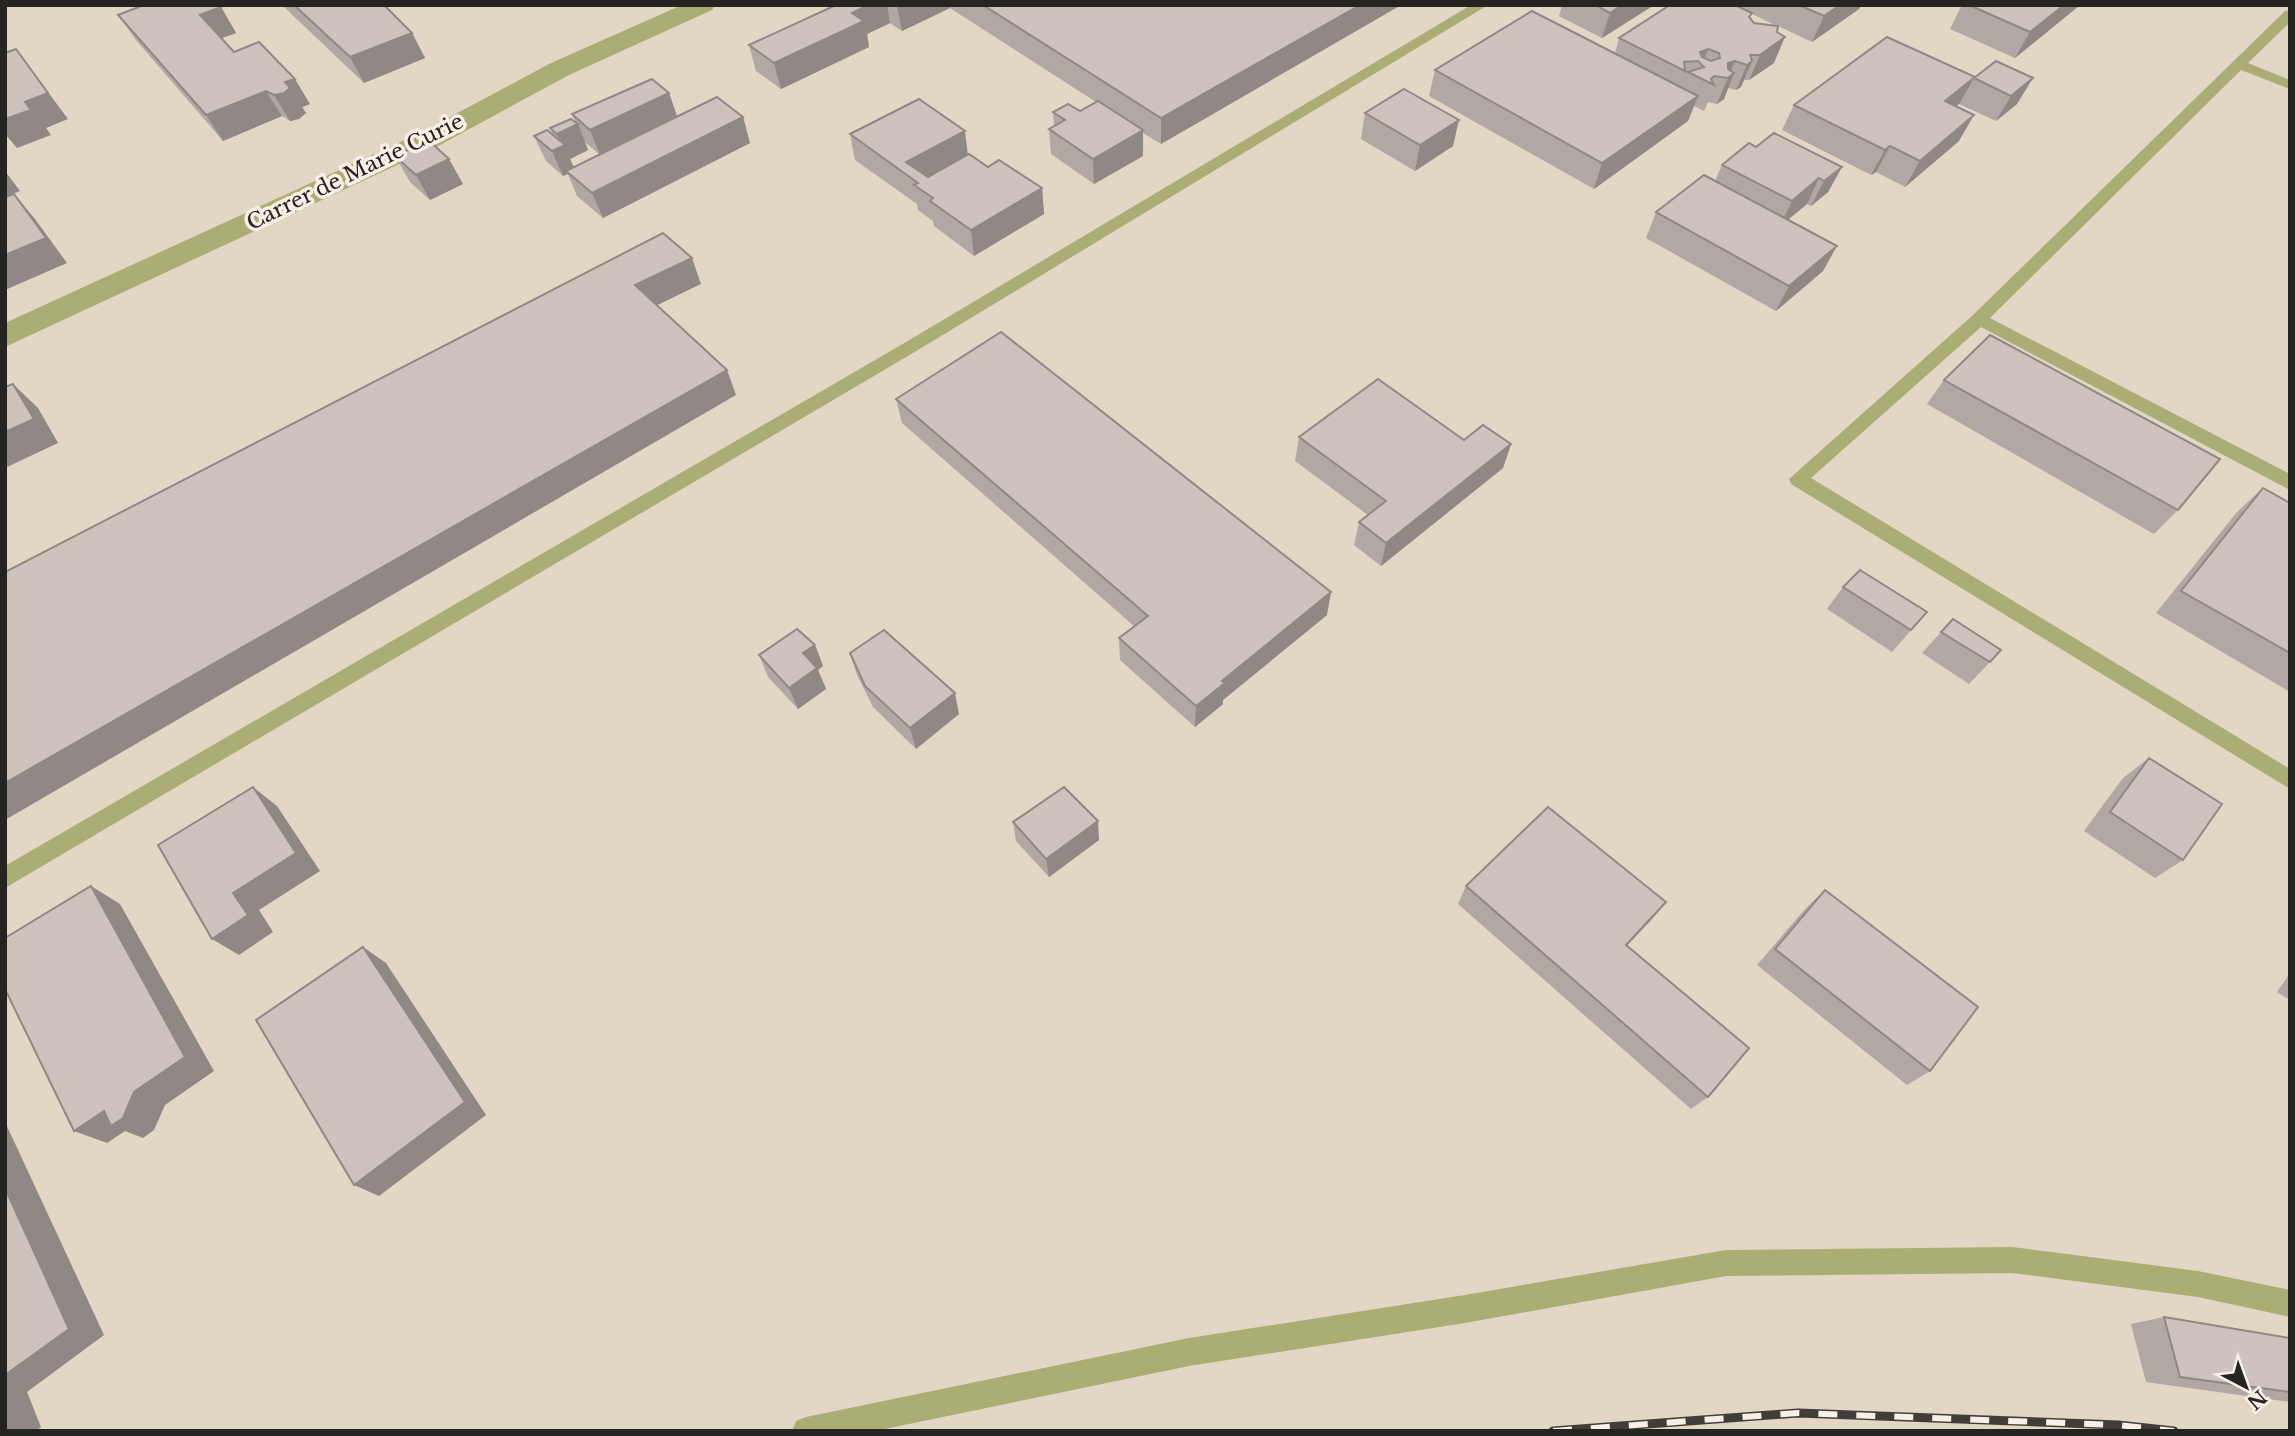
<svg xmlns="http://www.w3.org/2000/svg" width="2295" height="1436" font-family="'Libre Baskerville',serif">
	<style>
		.built { fill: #e2d6c5 }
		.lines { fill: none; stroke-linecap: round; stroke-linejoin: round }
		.service { fill: #abae74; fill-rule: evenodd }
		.minor { fill: #abae74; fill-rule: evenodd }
		.rail-casing { stroke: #413e39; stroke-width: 9 }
		.rail { stroke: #f8f0e6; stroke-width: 6; stroke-dasharray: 19; stroke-linecap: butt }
		.wall { fill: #b1a7a3; fill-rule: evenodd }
		.shaded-wall { fill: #908884 }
		.building { fill: #cec2bd; stroke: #908884; stroke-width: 2; fill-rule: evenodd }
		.labels { text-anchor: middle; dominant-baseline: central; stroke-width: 7; stroke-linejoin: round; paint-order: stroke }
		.far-street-label { font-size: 21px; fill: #262420; stroke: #f8f0e6 }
	</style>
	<rect width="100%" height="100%" fill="#eae3d9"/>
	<rect class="built" x="5" y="5" width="2285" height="1426"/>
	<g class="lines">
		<g class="service">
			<path d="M1471 5H1488L918 350 5 888V866L906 342Z"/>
			<path d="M2290 10V22L2248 63 2290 80V89L2241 70 1990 318 2290 474V490L1981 327 1811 478 2290 769V789L1791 484 1789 479 1973 315 2285 11Z"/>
			<path d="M2012 1247 2198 1271 2290 1290V1317L2198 1297 2012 1273 1726 1276 1465 1323 1189 1366 875 1431H792L796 1421 806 1417 1189 1338 1465 1295 1726 1250Z"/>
		</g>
		<path class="minor" d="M682 5H715L712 10 569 75 438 146 5 347V323L418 134 551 63Z"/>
		<defs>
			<path id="rail" d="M1553 1431 1798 1413 2118 1425 2174 1431"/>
		</defs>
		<use href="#rail" class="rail-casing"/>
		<use href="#rail" class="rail"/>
	</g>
	<g class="wall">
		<path d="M282 5H384L412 33 425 58 364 83Z"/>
		<path d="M836 5H1401L1161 144 1143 133V156L1094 184 1051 154 1049 129 1054 126 1053 112 1080 111 1096 102 950 8 902 31 890 23 867 34 869 47 781 89 756 71 749 45Z"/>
		<path d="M1562 5H1654L1602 38 1559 16Z"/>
		<path d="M1670 5H1861L1859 9 1812 42 1778 26 1774 63 1749 80H1744L1741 87 1736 90 1728 88 1724 99 1717 104 1708 102 1704 111 1694 106 1688 121 1594 189 1429 96 1435 70 1615 53 1619 38ZM1752 14 1777 26 1754 23 1750 18Z"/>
		<path d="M1962 5H2080L2015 58 1950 29Z"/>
		<path d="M221 7 236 33 222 38 234 52 310 104 302 107 306 113 299 119 290 121 282 116 223 141 136 40 118 15Z"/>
		<path d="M1996 61 2017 104 1996 121 1959 104 1956 106 1959 141 1905 187 1876 172 1871 175 1782 130 1794 105 1975 77Z"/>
		<path d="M669 93 677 116 743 117 750 143 603 218 577 196 568 174 563 176 546 161 534 136 552 134 550 128 576 123 572 114ZM585 142 599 154 574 167 570 159 588 150Z"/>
		<path d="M1365 113 1453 146 1415 171 1361 139Z"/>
		<path d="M850 134 968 154 988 167 1042 188 1044 214 974 256 934 226 933 221 918 210 917 204 855 160Z"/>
		<path d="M1756 147 1842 167 1828 192 1811 206 1807 204 1788 220 1823 271 1776 311 1646 238 1656 212 1715 181 1722 165Z"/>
		<path d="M395 156 463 184 430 200 410 182Z"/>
		<path d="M1944 380 2178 510 2154 534 1927 404Z"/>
		<path d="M896 399 1327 615 1223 700V704L1195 727 1120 660 1119 638 1134 626 902 423Z"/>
		<path d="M1299 437 1464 440 1511 444 1503 468 1381 566 1354 545 1359 522 1368 515 1295 461Z"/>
		<path d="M2263 488 2290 503V692L2156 613 2237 512Z"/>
		<path d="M1843 587 1927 612 1892 652 1827 609Z"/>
		<path d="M1953 619 1990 662 1969 684 1922 653Z"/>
		<path d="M815 645 823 666 818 670 826 689 798 709 768 677 759 655Z"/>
		<path d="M850 653 959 714 916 749 873 707 857 675Z"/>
		<path d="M2149 758 2183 860 2155 878 2084 831 2123 778Z"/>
		<path d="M1013 822 1099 840 1049 877 1016 841Z"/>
		<path d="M1466 886 1666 902 1627 946 1708 1097 1691 1109 1458 904Z"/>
		<path d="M1825 890 1930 1071 1907 1085 1757 965 1806 908Z"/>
		<path d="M2290 973V1000L2277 992Z"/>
		<path d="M2164 1317 2290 1338V1402L2146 1382 2131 1324Z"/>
	</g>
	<g class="shaded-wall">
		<path d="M868 5H887L890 23 867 34 869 47 781 89 774 63 852 13Z"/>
		<path d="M897 5H950V8L902 31Z"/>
		<path d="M1360 5H1401L1161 144V118Z"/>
		<path d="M1622 5H1654L1602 38 1610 13Z"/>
		<path d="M1840 5H1861L1859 9 1812 42 1824 16Z"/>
		<path d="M2064 5H2080L2015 58 2030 32Z"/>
		<path d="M221 7 236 33 216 40 200 15Z"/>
		<path d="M412 33 425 58 364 83 350 57Z"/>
		<path d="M1785 37 1774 63 1749 80 1760 55Z"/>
		<path d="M16 49 68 119 46 128 51 135 17 148 5 134V119L25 102Z"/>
		<path d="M1708 49 1702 65 1698 61 1700 52Z"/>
		<path d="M1735 61 1728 78 1734 73 1724 99 1717 104 1728 78V63Z"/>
		<path d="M1752 61 1741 87 1736 90 1747 65Z"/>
		<path d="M1974 78 1959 104 1930 127 1945 101Z"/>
		<path d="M2033 78 2017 104 1996 121 2011 96Z"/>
		<path d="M295 79 310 104 302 107 306 113 299 119 290 121 274 95 285 82Z"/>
		<path d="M266 91 282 116 223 141 206 115Z"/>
		<path d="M669 93 678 119 600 155 590 130Z"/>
		<path d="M1698 96 1688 121 1594 189 1602 163Z"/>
		<path d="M1974 115 1959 141 1905 187 1920 161Z"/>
		<path d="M743 117 750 143 603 218 592 193Z"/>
		<path d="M1459 120 1453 146 1415 171 1420 145Z"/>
		<path d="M578 124 588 150 570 159 575 171H566L568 174 563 176 552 151 562 146 557 134Z"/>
		<path d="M1143 130V156L1094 184 1093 159Z"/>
		<path d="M965 131 968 156 918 184 906 162Z"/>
		<path d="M1890 146 1876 172 1871 175 1885 150Z"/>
		<path d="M449 159 463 184 430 200 416 175Z"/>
		<path d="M1842 167 1828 192 1811 206 1824 181Z"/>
		<path d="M5 171 20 191 5 197Z"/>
		<path d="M1819 178 1807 204 1780 226 1792 201Z"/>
		<path d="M1042 188 1044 214 974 256 971 230Z"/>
		<path d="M14 194 35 219 67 263 5 290V255Z"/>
		<path d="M1837 246 1823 271 1776 311 1789 286Z"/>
		<path d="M692 258 701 284 645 311 635 285Z"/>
		<path d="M727 370 736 395 5 820V783Z"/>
		<path d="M13 384 38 408 58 443 5 468V432Z"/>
		<path d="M1511 444 1503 468 1381 566 1386 543Z"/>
		<path d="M1331 592 1327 615 1223 700V704L1195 727 1196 706 1222 681Z"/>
		<path d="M815 645 823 666 818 670 826 689 798 709 789 688 803 653Z"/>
		<path d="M955 693 959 714 916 749 910 728Z"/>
		<path d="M253 787 277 806 320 871 259 910 273 932 239 955 212 939 233 893Z"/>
		<path d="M1098 821 1099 840 1049 877 1046 859Z"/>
		<path d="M91 886 120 904 214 1071 165 1105 154 1130 143 1138 125 1131 107 1143 74 1131 104 1111Z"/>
		<path d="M1666 902 1651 920 1612 961 1626 945Z"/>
		<path d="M363 947 386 963 486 1115 379 1196 354 1185Z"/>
		<path d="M5 1122 104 1335 27 1392 41 1427 36 1431H5Z"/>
	</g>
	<g class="building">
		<path d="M144 5H219L221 7 200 15 234 52 259 42 295 79 285 82 290 88 284 93 274 95 266 91 206 115 118 15Z"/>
		<path d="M294 5H384L412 33 350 57Z"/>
		<path d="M836 5H868L852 13 864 21 774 63 749 45Z"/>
		<path d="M983 5H1360L1161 118Z"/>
		<path d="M1595 5H1622L1610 13Z"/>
		<path d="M1670 5H1735L1752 13 1749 17 1754 23 1778 26 1777 32 1785 37 1760 55H1750L1752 61 1747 65 1735 61 1728 63V69L1734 73 1728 78 1714 76 1711 79 1714 85 1688 72 1704 67 1698 61 1684 62 1685 71 1619 38ZM1708 49 1719 53 1720 58 1711 61 1702 57 1700 52Z"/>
		<path d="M1799 5H1840L1824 16Z"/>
		<path d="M1969 5H2064L2030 32Z"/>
		<path d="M1532 11 1698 96 1602 163 1435 70Z"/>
		<path d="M1887 37 1975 77 1945 101 1974 115 1920 161 1890 146 1885 150 1794 105Z"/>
		<path d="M16 49 48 93 25 102 31 110 5 119V53Z"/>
		<path d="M1996 61 2033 78 2011 96 1974 78Z"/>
		<path d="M652 79 669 93 590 130 572 114Z"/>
		<path d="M1404 89 1459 120 1420 145 1365 113Z"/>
		<path d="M717 97 743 117 592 193 566 171Z"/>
		<path d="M919 99 965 131 906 162 928 177 969 154 988 167 999 160 1042 188 971 230 930 201 933 198 914 185 918 183 850 134Z"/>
		<path d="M1098 101 1143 130 1093 159 1049 129 1065 120 1053 112 1068 104 1080 111Z"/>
		<path d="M571 119 578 124 557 134 550 128Z"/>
		<path d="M547 130 565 145 552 151 534 136Z"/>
		<path d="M1774 133 1842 167 1824 181 1819 178 1792 201 1722 165 1749 143 1756 147Z"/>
		<path d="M429 141 449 159 416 175 395 156Z"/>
		<path d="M1704 175 1837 246 1789 286 1656 212Z"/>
		<path d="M14 194 46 238 5 255V197Z"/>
		<path d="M663 233 692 258 635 285 727 370 5 783V572Z"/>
		<path d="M1001 332 1331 592 1222 681 1225 683 1196 706 1119 638 1148 616 896 399Z"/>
		<path d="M1990 335 2220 459 2178 510 1944 380Z"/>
		<path d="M1378 379 1464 440 1483 425 1511 444 1386 543 1359 522 1386 501 1299 437Z"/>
		<path d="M13 384 34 419 5 432V387Z"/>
		<path d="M2263 488 2290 503V653L2181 591Z"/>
		<path d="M1860 570 1927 612 1911 630 1843 587Z"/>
		<path d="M1953 619 2001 650 1990 662 1941 632Z"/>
		<path d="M797 629 815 645 803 653 817 668 789 688 759 655Z"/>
		<path d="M884 630 955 693 910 728 865 686 850 653Z"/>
		<path d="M2149 758 2222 804 2183 860 2110 812Z"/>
		<path d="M253 787 296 853 233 893 248 915 212 939 158 845Z"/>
		<path d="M1064 787 1098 821 1046 859 1013 822Z"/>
		<path d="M1548 807 1666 902 1626 945 1749 1048 1708 1097 1466 886Z"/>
		<path d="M91 886 185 1057 134 1092 123 1118 111 1126 104 1111 74 1131 5 989V938Z"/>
		<path d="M1825 890 1978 1007 1930 1071 1775 949Z"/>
		<path d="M363 947 465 1102 354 1185 256 1020Z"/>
		<path d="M5 1188 69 1329 5 1375Z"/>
		<path d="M2164 1317 2290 1338V1392L2180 1377Z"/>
	</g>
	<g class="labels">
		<g class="far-street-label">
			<text transform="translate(355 172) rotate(-26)">Carrer de Marie Curie</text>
		</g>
	</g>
	<rect width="2295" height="1436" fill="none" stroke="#262420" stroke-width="14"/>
	<g transform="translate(2246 1387) rotate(139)" stroke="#f8f0e6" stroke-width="5" paint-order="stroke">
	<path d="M0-5L12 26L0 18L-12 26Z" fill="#262420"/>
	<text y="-10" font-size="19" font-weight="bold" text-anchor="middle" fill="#262420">N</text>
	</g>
</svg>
